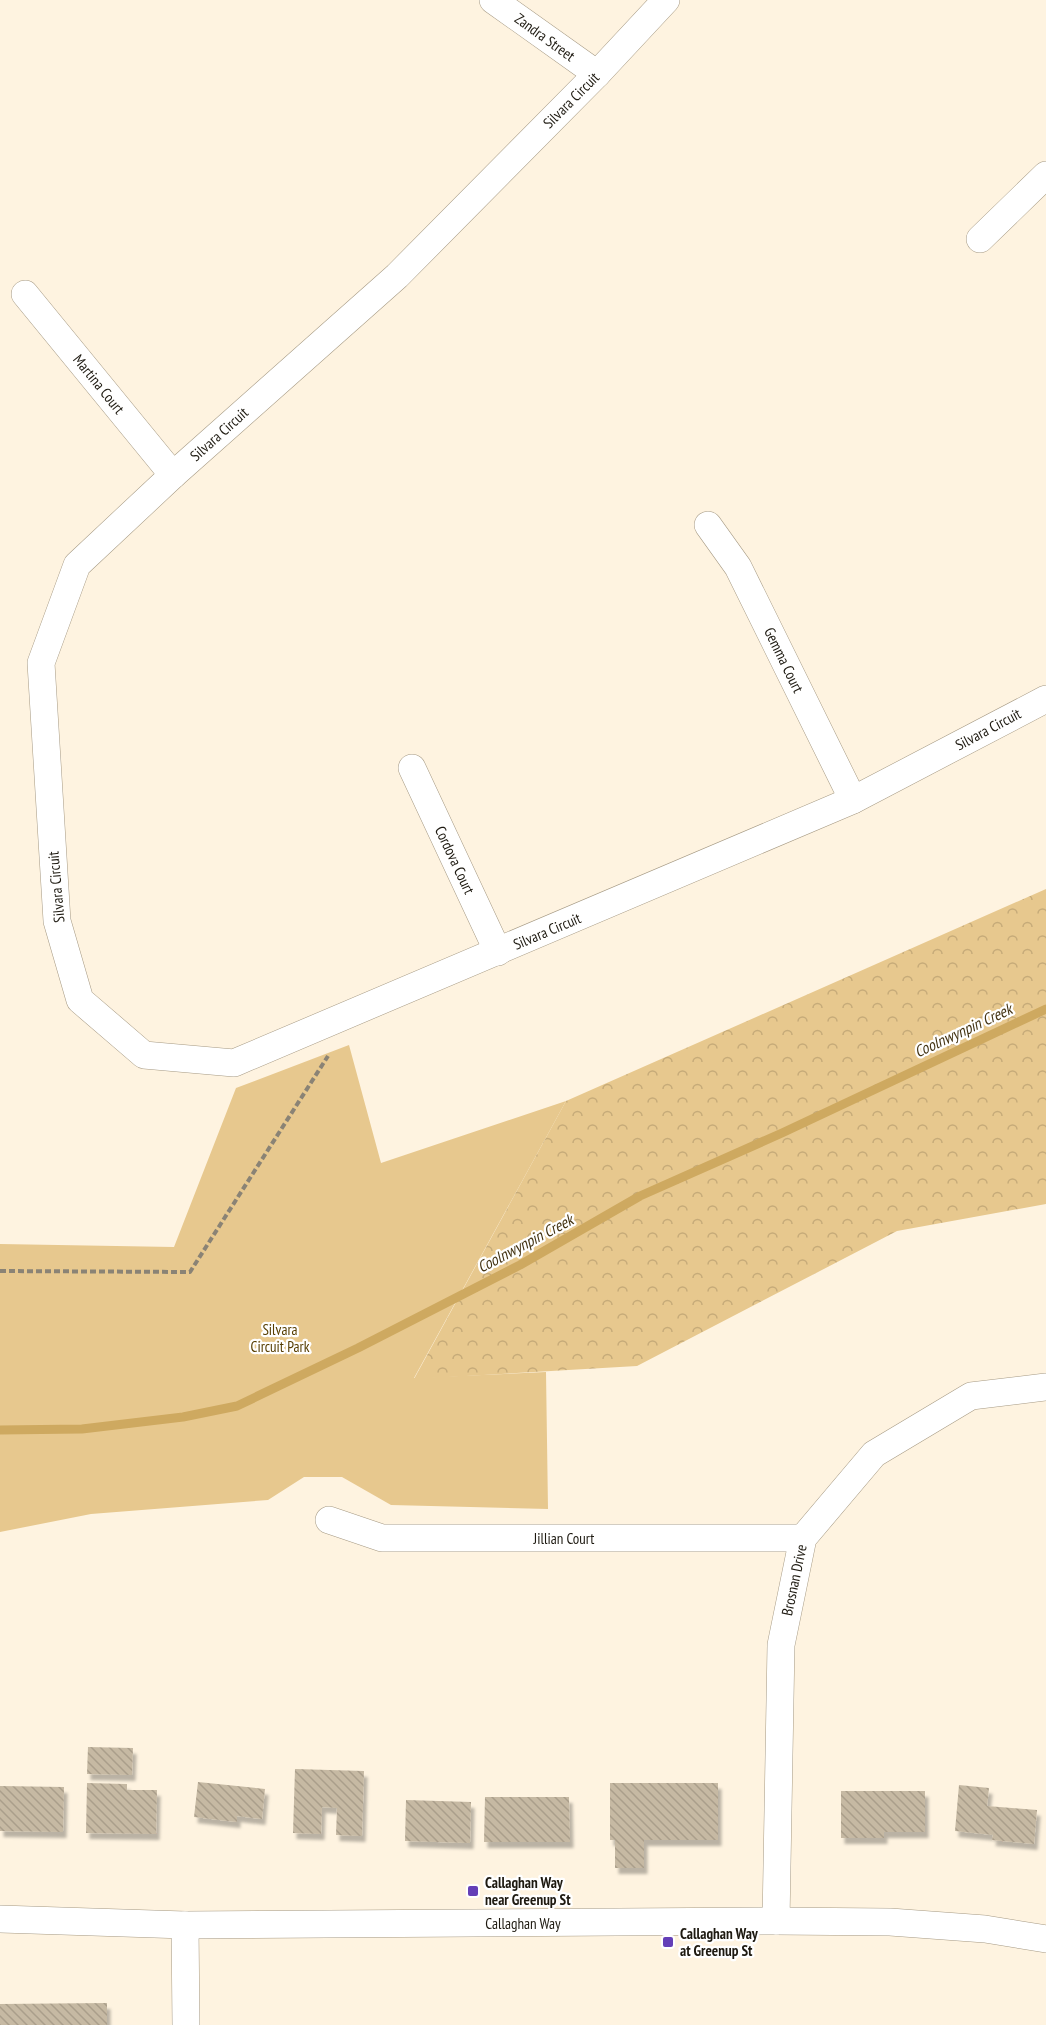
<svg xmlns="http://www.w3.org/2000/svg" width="1046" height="2025" font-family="'PT Sans Narrow',sans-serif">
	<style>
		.green { fill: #e7c88e }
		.forest { fill: url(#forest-crowns) }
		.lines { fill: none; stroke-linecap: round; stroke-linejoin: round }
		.stream { stroke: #cea960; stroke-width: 9 }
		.building { fill: url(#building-back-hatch); filter: url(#shadow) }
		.street-casing { stroke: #a69a84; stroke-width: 28 }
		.path { stroke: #8a8375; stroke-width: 4; stroke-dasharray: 6 3; stroke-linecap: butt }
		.street { stroke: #fff; stroke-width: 27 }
		.poi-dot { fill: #643fb7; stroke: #fff; stroke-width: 2 }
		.labels { text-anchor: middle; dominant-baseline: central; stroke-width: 4.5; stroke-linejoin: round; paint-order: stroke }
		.street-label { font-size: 15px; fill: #1e1a11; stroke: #fff }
		.park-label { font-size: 15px; fill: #563d00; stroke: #fff }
		.poi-label { font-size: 15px; font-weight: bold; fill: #1e1a11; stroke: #fff; text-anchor: start }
		.water-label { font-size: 16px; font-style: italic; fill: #433313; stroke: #fff }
	</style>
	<defs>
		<pattern id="forest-crowns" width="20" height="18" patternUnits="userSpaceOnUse" patternTransform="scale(1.5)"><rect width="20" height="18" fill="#e7c88e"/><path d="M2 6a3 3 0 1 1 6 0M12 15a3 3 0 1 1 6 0" fill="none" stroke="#c6ab79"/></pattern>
		<pattern id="building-back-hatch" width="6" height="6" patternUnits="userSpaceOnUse" patternTransform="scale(1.5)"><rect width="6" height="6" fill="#c6b9a3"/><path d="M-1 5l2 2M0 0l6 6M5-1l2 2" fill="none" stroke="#aa9e8b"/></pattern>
		<filter id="shadow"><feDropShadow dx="3.5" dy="6" stdDeviation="1.5" flood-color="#0004"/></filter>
	</defs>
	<rect width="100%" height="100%" fill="#fef3e0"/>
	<path class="green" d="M349 1045 381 1163 566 1101 414 1378 546 1372 548 1509 391 1505 342 1477H304L268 1500 91 1514 0 1532V1244L174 1247 236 1088Z"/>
	<path class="forest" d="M1046 889V1204L897 1231 637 1366 414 1379 566 1101Z"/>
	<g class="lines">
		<path class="stream" d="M0 1430 82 1429 183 1417 237 1406 358 1348 520 1265 640 1196 782 1133 1046 1009"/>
	</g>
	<g class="building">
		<path d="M88 1747 133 1748 132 1775 87 1774Z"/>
		<path d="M295 1769 364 1771 362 1836 336 1835 337 1808 322 1807 321 1834 293 1833Z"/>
		<path d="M198 1782 265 1789 262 1819 237 1816V1822L194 1817Z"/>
		<path d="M87 1783 127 1784V1790H157L156 1834 86 1833Z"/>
		<path d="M610 1783H718V1840H644V1868H615V1840H610Z"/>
		<path d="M959 1785 989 1788 987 1806 1037 1810 1034 1844 992 1840 993 1835 955 1831Z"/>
		<path d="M0 1786 64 1787 63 1832 0 1831Z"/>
		<path d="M841 1791H925V1832H884V1838H841Z"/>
		<path d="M485 1797H569L570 1842H484Z"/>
		<path d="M406 1800 471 1802 470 1843 405 1841Z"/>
		<path d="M107 2003V2025H0V2004Z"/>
	</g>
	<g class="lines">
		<defs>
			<g id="street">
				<path d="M493 0 597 74"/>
				<path d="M666 0 597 74 397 276 173 475 77 565 41 663 57 921 80 1000 144 1055 234 1063 853 800 1046 699"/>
				<path d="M980 239 1046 175"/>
				<path d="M25 294 173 475"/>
				<path d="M708 525 738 567 853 800"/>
				<path d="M412 768 498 952"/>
				<path d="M329 1520 382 1538H803"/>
				<path d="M0 1919 185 1925 776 1921 890 1922 985 1929 1046 1939"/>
				<path d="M776 1921 781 1645 803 1538 874 1454 971 1396 1046 1387"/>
				<path d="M185 1925 186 2025"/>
			</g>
		</defs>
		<use href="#street" class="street-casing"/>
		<path class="path" d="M0 1271 190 1272 328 1056"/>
		<use href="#street" class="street"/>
	</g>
	<g class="poi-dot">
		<rect x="467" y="1885" width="12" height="12" rx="3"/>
		<rect x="662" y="1936" width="12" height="12" rx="3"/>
	</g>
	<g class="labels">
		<g class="street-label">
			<text transform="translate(545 37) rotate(36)">Zandra Street</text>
			<text transform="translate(571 100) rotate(-45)">Silvara Circuit</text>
			<text transform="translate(99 384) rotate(51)">Martina Court</text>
			<text transform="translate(219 434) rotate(-42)">Silvara Circuit</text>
			<text transform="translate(784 660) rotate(64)">Gemma Court</text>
			<text transform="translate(988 729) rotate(-28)">Silvara Circuit</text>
			<text transform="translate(455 860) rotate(65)">Cordova Court</text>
			<text transform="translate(56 887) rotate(-95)">Silvara Circuit</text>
			<text transform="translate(547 931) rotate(-23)">Silvara Circuit</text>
			<text x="564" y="1538">Jillian Court</text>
			<text transform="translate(794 1580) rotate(-78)">Brosnan Drive</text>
			<text x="523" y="1923">Callaghan Way</text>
		</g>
		<g class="park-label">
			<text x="280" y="1329">Silvara<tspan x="280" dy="17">Circuit Park</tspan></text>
		</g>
		<g class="poi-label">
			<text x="485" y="1882">Callaghan Way<tspan x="485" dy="17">near Greenup St</tspan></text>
			<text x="680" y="1933">Callaghan Way<tspan x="680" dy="17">at Greenup St</tspan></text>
		</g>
		<g class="water-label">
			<text transform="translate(963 1030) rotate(-25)">Coolnwynpin Creek</text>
			<text transform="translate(525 1243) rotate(-28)">Coolnwynpin Creek</text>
		</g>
	</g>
</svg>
